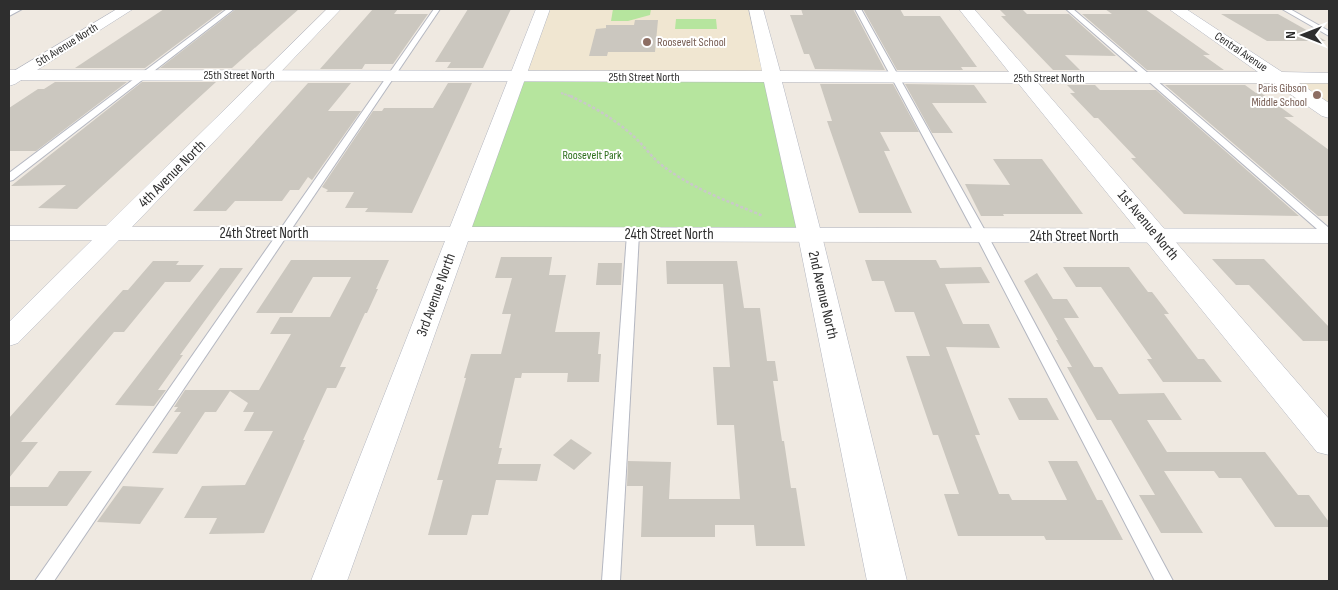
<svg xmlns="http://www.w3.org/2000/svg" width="1338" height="590" font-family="'Sofia Sans Condensed',sans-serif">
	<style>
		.education { fill: #f0e6d1 }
		.green { fill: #b6e59e }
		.building { fill: #cbc7bf }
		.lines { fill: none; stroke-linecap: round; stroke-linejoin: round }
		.lane-casing { stroke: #b4b7c1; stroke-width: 2 }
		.street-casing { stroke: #b4b7c1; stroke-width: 1 }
		.secondary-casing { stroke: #b4b7c1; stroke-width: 1 }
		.path-far1 { stroke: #c9c9c9; stroke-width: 2; stroke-dasharray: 2.5 1; stroke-linecap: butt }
		.path { stroke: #c9c9c9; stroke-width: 2.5; stroke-dasharray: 3 2; stroke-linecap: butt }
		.lane { fill: #fff; fill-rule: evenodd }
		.street { fill: #fff; fill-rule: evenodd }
		.secondary { fill: #fff; fill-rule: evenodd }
		.education-dot { fill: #8d6e63; stroke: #fff; stroke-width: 2 }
		.labels { text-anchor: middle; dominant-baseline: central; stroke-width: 4; stroke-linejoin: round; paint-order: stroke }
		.far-education-label { font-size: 12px; fill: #785e54; stroke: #fff; text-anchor: start }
		.far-street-label { font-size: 12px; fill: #2e2e2e; stroke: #fff }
		.far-park-label { font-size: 12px; fill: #2c6e1b; stroke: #fff }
		.street-label { font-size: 15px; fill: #2e2e2e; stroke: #fff }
	</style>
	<rect width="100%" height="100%" fill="#efe9e1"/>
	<g class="education">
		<path d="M543 9H756L771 77 518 76Z"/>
		<path d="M1280 78H1329V111Z"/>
	</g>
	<g class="green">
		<path d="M613 9H651L650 15 628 21H611Z"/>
		<path d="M676 19H716L717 29H675Z"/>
		<path d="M518 76 771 77 810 236 459 233Z"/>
	</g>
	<g class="building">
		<path d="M164 9H224L145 68H75Z"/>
		<path d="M236 9H299L232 68H160Z"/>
		<path d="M373 9H398L394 14H428L393 64H365L362 69H320Z"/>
		<path d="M468 9H511L483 68H447L451 62H435Z"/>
		<path d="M801 9H853L885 70 815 69 809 54H804L790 15H803Z"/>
		<path d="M863 9H900L904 16H940L977 67H961L963 70H897Z"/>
		<path d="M999 9H1022L1027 14H1069L1116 56 1065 55 1080 70H1053L1001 16H1006Z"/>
		<path d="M1105 9H1145L1210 55H1203L1224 70H1147L1082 14H1112Z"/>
		<path d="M1221 14H1278L1326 41H1267Z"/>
		<path d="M635 20H658L655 52H608L607 56H589L596 29 606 28V25H634Z"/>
		<path d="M55 82H127L36 151H9V108L38 89H44Z"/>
		<path d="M142 82H216L77 209 38 208 66 185 11 186Z"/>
		<path d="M308 83H351L328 111H361L312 180 308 177 299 190H290L282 201H235L226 211H193Z"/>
		<path d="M448 83H472L412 213 365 212 368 208H345L354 192H326L328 190 322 187 373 111H382L384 108H433Z"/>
		<path d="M820 84H893L919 132H880L890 151H884L912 213H859L827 121H832Z"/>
		<path d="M905 84 974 85 987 103H932L953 133H932Z"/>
		<path d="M1067 85H1095L1100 90H1156L1299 216 1184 214 1131 158H1136L1098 118H1094L1070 93H1075Z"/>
		<path d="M1165 85H1245L1256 93H1261L1294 117H1284L1329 150V216H1318Z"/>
		<path d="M993 159H1042L1083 214H1003L1004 216H981L965 184 1010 185Z"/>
		<path d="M501 257H552L549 275H566L555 332H600L598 354H601L599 382H567L568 373H522L521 378H515L499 448H502L498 464H541L537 481 496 480 488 515H472L467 535H428L443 480H437L466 378H464L471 354H501L511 314H502L512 278H495Z"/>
		<path d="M1212 259H1264L1329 327V341H1303L1249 285H1236Z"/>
		<path d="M291 260H389L376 289H378L367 313H365L340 367H346L336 388H327L303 440H305L264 533 209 534 217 518H184L202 486 245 485 273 431H244L254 412H243L248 403 230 391 216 412H205L177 454 152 453 181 412H174L178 407H174L185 390H259L291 334H270L280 317H330L351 277H313L292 313H256Z"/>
		<path d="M865 260H936L940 268 981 267 990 283 945 284 963 324H989L1000 348 946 347 980 435H975L999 494H1009L1012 500H1067L1048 461H1077L1097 500H1102L1123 540H1046L1044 536H958L944 494H959L938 435H933L906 356H930L914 312H895L884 281H872Z"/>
		<path d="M153 261H179L176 265H204L190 282H165L124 332H114L21 442H38L9 478V418L123 290H128Z"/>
		<path d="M666 261H737L744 308H760L767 361H775L778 381H773L782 441H784L791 488H796L805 546H756L754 525H715V537H641L643 486H627L628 461 671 462 669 499H740L734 425H717L713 367H730L723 284H667Z"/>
		<path d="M598 263H622L621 285H596Z"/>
		<path d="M1063 267H1129L1148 292H1152L1169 314H1164L1198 359H1204L1222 382H1163L1147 359H1152L1101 287H1076Z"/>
		<path d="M220 268H243L180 355H183L158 390H166L154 406 115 405Z"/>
		<path d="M1037 273 1053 299H1067L1079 318H1064L1094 367H1102L1119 394 1164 393 1182 420H1147L1167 452H1265L1298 495H1309L1329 522V527H1275L1241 478H1219L1214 471H1164L1203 533H1161L1139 495H1155L1111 420H1097L1067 367H1072L1056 340H1058L1024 281Z"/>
		<path d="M1008 398H1047L1059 420H1019Z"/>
		<path d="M571 439 592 453 574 470 553 455Z"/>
		<path d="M59 471H92L67 506H9V487H48Z"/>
		<path d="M123 486 164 488 140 524 97 522Z"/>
	</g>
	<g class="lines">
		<defs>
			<g id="lane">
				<path d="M14 9H22L9 16V11Z"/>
				<path d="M227 9H234L13 180 9 181V173Z"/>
				<path d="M434 9H440L54 581H35Z"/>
				<path d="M855 9H861L988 236 1173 581H1155L976 236Z"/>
				<path d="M1066 9H1073L1329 228V237L1325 236Z"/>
				<path d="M1282 9H1290L1329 31V36Z"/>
				<path d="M633 231 639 234 620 581H602L627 234Z"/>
			</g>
			<g id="street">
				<path d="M117 9H133L15 84 9 86V74Z"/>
				<path d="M327 9H341L132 227H450L536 9H550L472 227 1329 229V243L468 241 347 581H311L445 241 119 240 18 343 9 346V322L92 240H9V226H106Z"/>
			</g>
			<path id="secondary" d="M749 9H763L780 71 1009 72 959 9H974L1029 72H1258L1169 9H1186L1282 72 1329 73V83H1299L1329 103V118L1322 116 1274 83H1038L1329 419V455L1317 452 1018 83 782 82 822 236 907 581H867L798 236 764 82 9 80V70L762 71Z"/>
		</defs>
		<use href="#lane" class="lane-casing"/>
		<use href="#street" class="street-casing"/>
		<use href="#secondary" class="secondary-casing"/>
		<path class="path-far1" d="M561 93 573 97"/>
		<path class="path" d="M570 96C592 106 613 118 631 134 644 145 653 160 667 169 696 190 730 202 763 216"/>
		<use href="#lane" class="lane"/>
		<use href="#street" class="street"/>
		<use href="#secondary" class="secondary"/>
	</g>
	<g class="education-dot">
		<circle cx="647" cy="42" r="5"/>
		<circle cx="1317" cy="95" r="5"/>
	</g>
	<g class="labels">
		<g class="far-education-label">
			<text x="657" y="42">Roosevelt School</text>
			<text x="1307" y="88" text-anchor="end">Paris Gibson<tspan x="1307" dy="14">Middle School</tspan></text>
		</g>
		<g class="far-street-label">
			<text transform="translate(67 45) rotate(-32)">5th Avenue North</text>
			<text transform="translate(1241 52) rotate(34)">Central Avenue</text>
			<text x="239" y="75">25th Street North</text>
			<text x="644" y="77">25th Street North</text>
			<text x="1049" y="78">25th Street North</text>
		</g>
		<g class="far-park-label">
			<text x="592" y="155">Roosevelt Park</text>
		</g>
		<g class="street-label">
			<text transform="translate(172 174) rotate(-45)">4th Avenue North</text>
			<text transform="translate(1148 225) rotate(50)">1st Avenue North</text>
			<text x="264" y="233">24th Street North</text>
			<text x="669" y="234">24th Street North</text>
			<text x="1074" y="236">24th Street North</text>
			<text transform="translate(436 295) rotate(-70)">3rd Avenue North</text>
			<text transform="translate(823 295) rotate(77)">2nd Avenue North</text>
		</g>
	</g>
	<rect width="1338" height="590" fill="none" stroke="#2e2e2e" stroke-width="20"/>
	<g transform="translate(1303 35) rotate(270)" stroke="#ffffff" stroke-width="4" paint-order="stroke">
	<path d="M0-4L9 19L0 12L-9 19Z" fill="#2e2e2e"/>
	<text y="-8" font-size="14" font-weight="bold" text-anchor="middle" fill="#2e2e2e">N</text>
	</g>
</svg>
